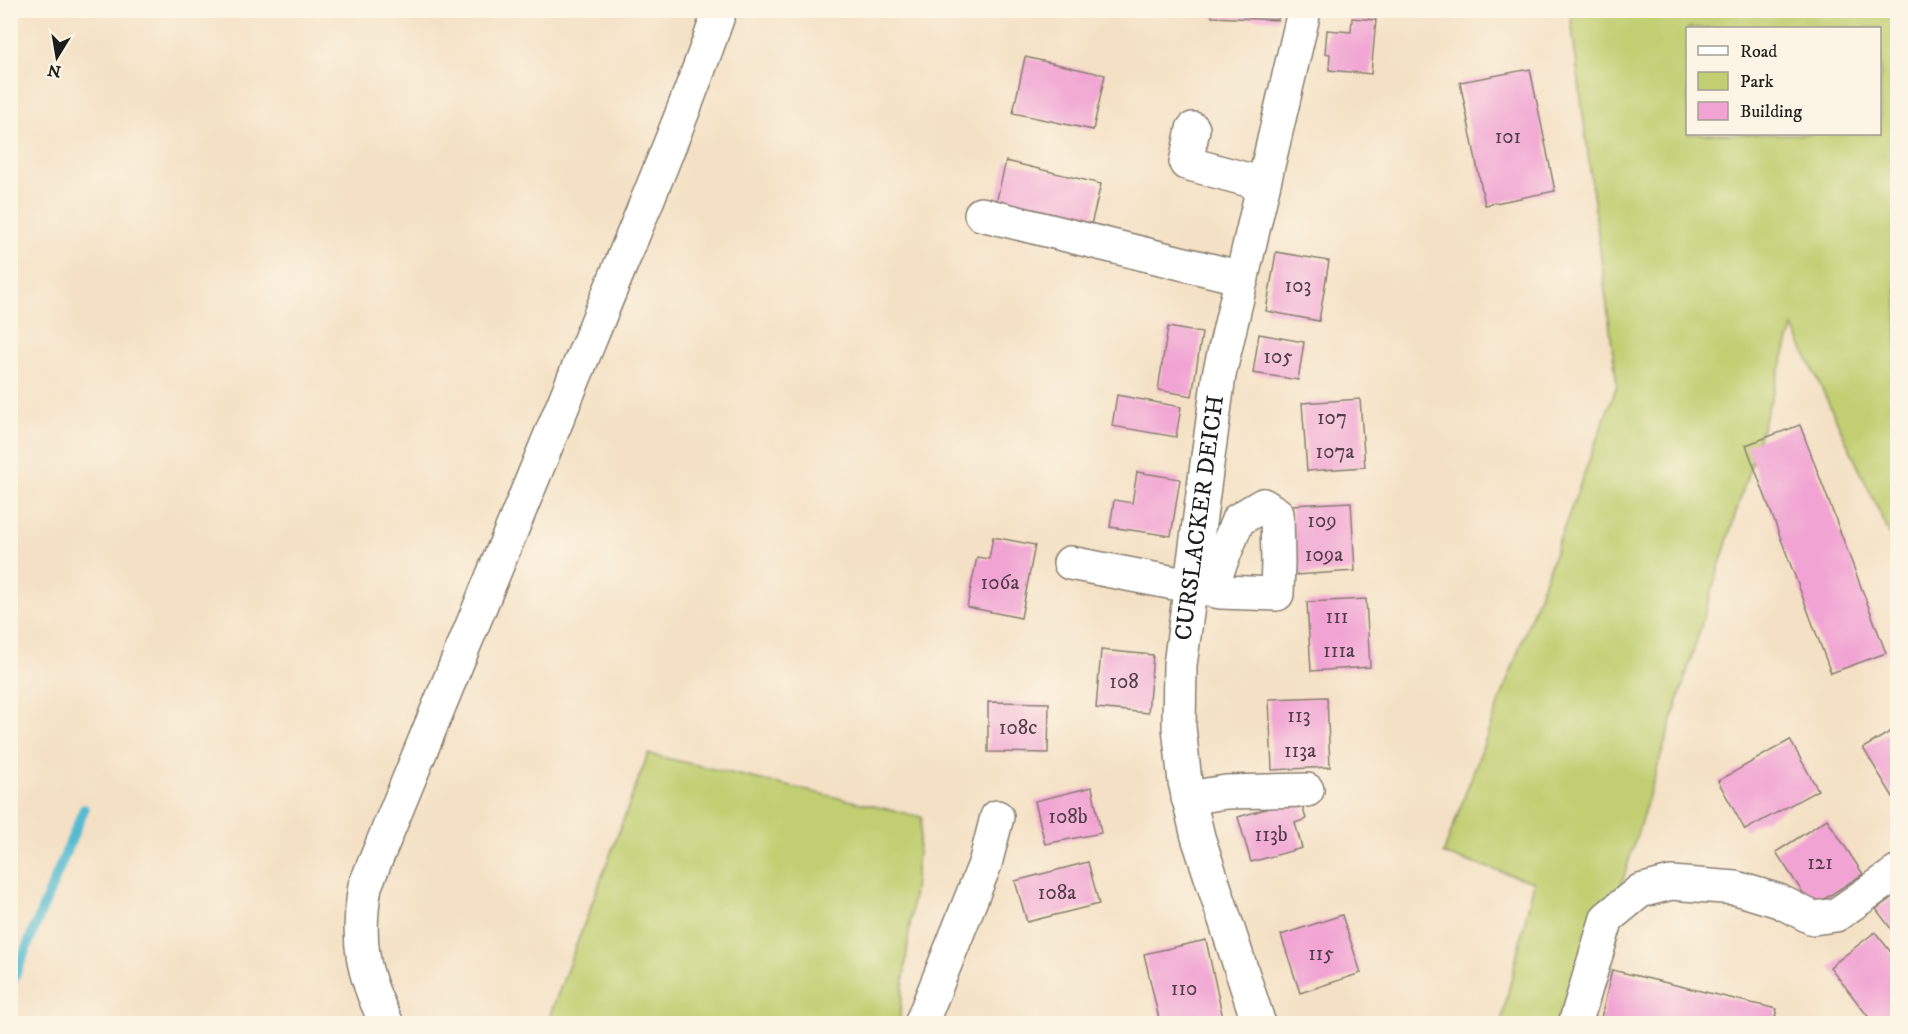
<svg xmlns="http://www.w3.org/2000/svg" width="1908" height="1034" font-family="'IM FELL DW Pica',serif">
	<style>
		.green { fill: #c1cf72; stroke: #6e7647; stroke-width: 1.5; fill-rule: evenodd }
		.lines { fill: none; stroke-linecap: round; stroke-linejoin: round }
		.stream { stroke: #54bbd2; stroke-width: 10 }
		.building { fill: #f1a4d3 }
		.minor-casing { stroke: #887e70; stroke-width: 36 }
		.minor { stroke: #fff; stroke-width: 33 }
		.labels { text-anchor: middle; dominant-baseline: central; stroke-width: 4.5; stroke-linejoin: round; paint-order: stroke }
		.number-label { font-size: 21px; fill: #513e4a }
		.street-label { font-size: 24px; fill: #1c1c1c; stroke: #fcf5e5 }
	</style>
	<rect width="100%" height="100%" fill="#fcf5e5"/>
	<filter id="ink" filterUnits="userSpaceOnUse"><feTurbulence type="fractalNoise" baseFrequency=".0167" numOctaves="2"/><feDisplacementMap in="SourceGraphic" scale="12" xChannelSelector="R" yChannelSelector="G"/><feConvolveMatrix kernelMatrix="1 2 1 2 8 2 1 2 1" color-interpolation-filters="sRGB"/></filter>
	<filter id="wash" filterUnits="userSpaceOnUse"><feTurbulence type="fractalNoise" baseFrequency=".008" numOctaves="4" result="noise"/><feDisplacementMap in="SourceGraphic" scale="24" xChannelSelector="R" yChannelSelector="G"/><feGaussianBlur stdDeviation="1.35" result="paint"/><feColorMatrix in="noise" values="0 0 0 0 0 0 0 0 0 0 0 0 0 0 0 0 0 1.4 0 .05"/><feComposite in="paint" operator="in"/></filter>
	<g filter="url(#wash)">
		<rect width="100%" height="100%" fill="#f4e1c5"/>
		<g class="green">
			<path d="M1570 11H1897V550L1793 327 1579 1023H1501L1534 882 1443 854 1617 385ZM1688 28H1880V134H1688Z"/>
			<path d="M648 754 922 817 899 1023H547Z"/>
		</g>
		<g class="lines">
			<path class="stream" d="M10 987 84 809"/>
		</g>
		<g id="blocks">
			<g class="building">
				<path d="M1212 10H1278V20L1212 17Z"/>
				<path d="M1352 18 1376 20 1371 74 1329 70 1330 54 1325 53 1327 30 1351 32Z"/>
				<path d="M1025 57 1105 75 1093 130 1013 113Z"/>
				<path d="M1530 69 1555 191 1485 205 1460 82Z"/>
				<path d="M1006 161 1101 184 1090 229 995 207Z"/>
				<path d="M1276 252 1329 261 1319 321 1266 311Z"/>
				<path d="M1168 327 1202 333 1192 396 1158 390Z"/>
				<path d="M1259 334 1304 342 1298 380 1253 373Z"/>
				<path d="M1117 395 1181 407 1176 437 1112 426Z"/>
				<path d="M1360 399 1365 467 1307 471 1302 403Z"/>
				<path d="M1800 425 1886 653 1831 673 1746 445Z"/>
				<path d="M1137 472 1180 479 1171 536 1110 527 1114 500 1132 503Z"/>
				<path d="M1351 502 1355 571 1295 575 1291 505Z"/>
				<path d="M993 537 1035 545 1021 618 967 607 977 557 989 559Z"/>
				<path d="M1366 599 1370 667 1311 671 1307 602Z"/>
				<path d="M1101 650 1153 655 1148 713 1096 708Z"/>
				<path d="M1327 697 1330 767 1272 770 1269 699Z"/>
				<path d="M988 702 1049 703 1048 753 988 752Z"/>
				<path d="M1898 727V805L1863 748Z"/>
				<path d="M1790 740 1818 790 1745 830 1718 781Z"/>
				<path d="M1092 787 1101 833 1045 844 1035 801Z"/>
				<path d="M1300 799 1306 819 1295 823 1302 848 1251 862 1238 817Z"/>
				<path d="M1827 819 1863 874 1812 907 1776 852Z"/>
				<path d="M1088 862 1099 904 1027 922 1015 881Z"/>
				<path d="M1898 893V938L1876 909Z"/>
				<path d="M1342 915 1361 973 1300 993 1281 935Z"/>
				<path d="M1875 932 1898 961V1023H1873L1830 967Z"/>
				<path d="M1206 940 1224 1023H1160L1144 954Z"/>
				<path d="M1612 970 1777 1009 1774 1023H1600Z"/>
			</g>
		</g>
	</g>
	<g filter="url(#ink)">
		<use href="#blocks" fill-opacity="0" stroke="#887e70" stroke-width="1.5"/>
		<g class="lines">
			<defs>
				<g id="minor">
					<path d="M1193 129 1186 163 1263 184"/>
					<path d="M981 214 1242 278"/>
					<path d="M1070 563 1221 592 1277 594 1278 562 1277 514 1263 505 1238 520 1210 589"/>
					<path d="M1188 798 1226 792 1307 790"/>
					<path d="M387 1024C362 974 356 941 365 886 441 703 517 520 591 337 635 229 682 121 720 10"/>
					<path d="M921 1024 985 864 997 817"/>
					<path id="s1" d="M1259 1024 1198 837 1185 782 1179 727 1180 665 1219 375 1303 16 1302 10"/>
					<path d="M1575 1024 1607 918 1640 891 1671 883 1736 888 1779 901 1813 918 1836 915 1898 872"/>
				</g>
			</defs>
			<use href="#minor" class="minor-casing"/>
			<use href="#minor" class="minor"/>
		</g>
	</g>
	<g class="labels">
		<g class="number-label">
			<text x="1508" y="137">101</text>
			<text x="1298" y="286">103</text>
			<text x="1278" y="357">105</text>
			<text x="1332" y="418">107</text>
			<text x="1335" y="452">107a</text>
			<text x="1322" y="521">109</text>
			<text x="1324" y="555">109a</text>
			<text x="1000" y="583">106a</text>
			<text x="1337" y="617">111</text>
			<text x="1339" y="651">111a</text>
			<text x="1124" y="682">108</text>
			<text x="1299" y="716">113</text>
			<text x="1018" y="728">108c</text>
			<text x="1300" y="751">113a</text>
			<text x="1068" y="817">108b</text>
			<text x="1271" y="835">113b</text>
			<text x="1820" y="863">121</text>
			<text x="1057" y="893">108a</text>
			<text x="1321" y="954">115</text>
			<text x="1184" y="989">110</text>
		</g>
		<g class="street-label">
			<text stroke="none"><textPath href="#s1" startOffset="519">CURSLACKER DEICH</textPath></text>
		</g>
	</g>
	<rect width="1908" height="1034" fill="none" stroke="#fcf5e5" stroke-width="36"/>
	<rect x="1686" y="27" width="195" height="108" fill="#fcf5e5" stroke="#a29e95" stroke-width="1.5"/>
	<rect x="1698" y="46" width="30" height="9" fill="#ffffff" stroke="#a29e95" stroke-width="1.5"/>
	<text x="1740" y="57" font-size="18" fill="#1c1c1c">Road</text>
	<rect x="1698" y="72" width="30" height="18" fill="#c1cf72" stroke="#a29e95" stroke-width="1.5"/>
	<text x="1740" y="87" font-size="18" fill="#1c1c1c">Park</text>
	<rect x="1698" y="102" width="30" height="18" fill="#f1a4d3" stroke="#a29e95" stroke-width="1.5"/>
	<text x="1740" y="117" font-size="18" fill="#1c1c1c">Building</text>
	<g transform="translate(57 57) rotate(191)" stroke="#fcf5e5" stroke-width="4.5" paint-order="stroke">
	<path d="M0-4.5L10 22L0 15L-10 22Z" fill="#1c1c1c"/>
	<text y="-9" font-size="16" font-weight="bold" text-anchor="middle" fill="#1c1c1c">N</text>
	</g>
</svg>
